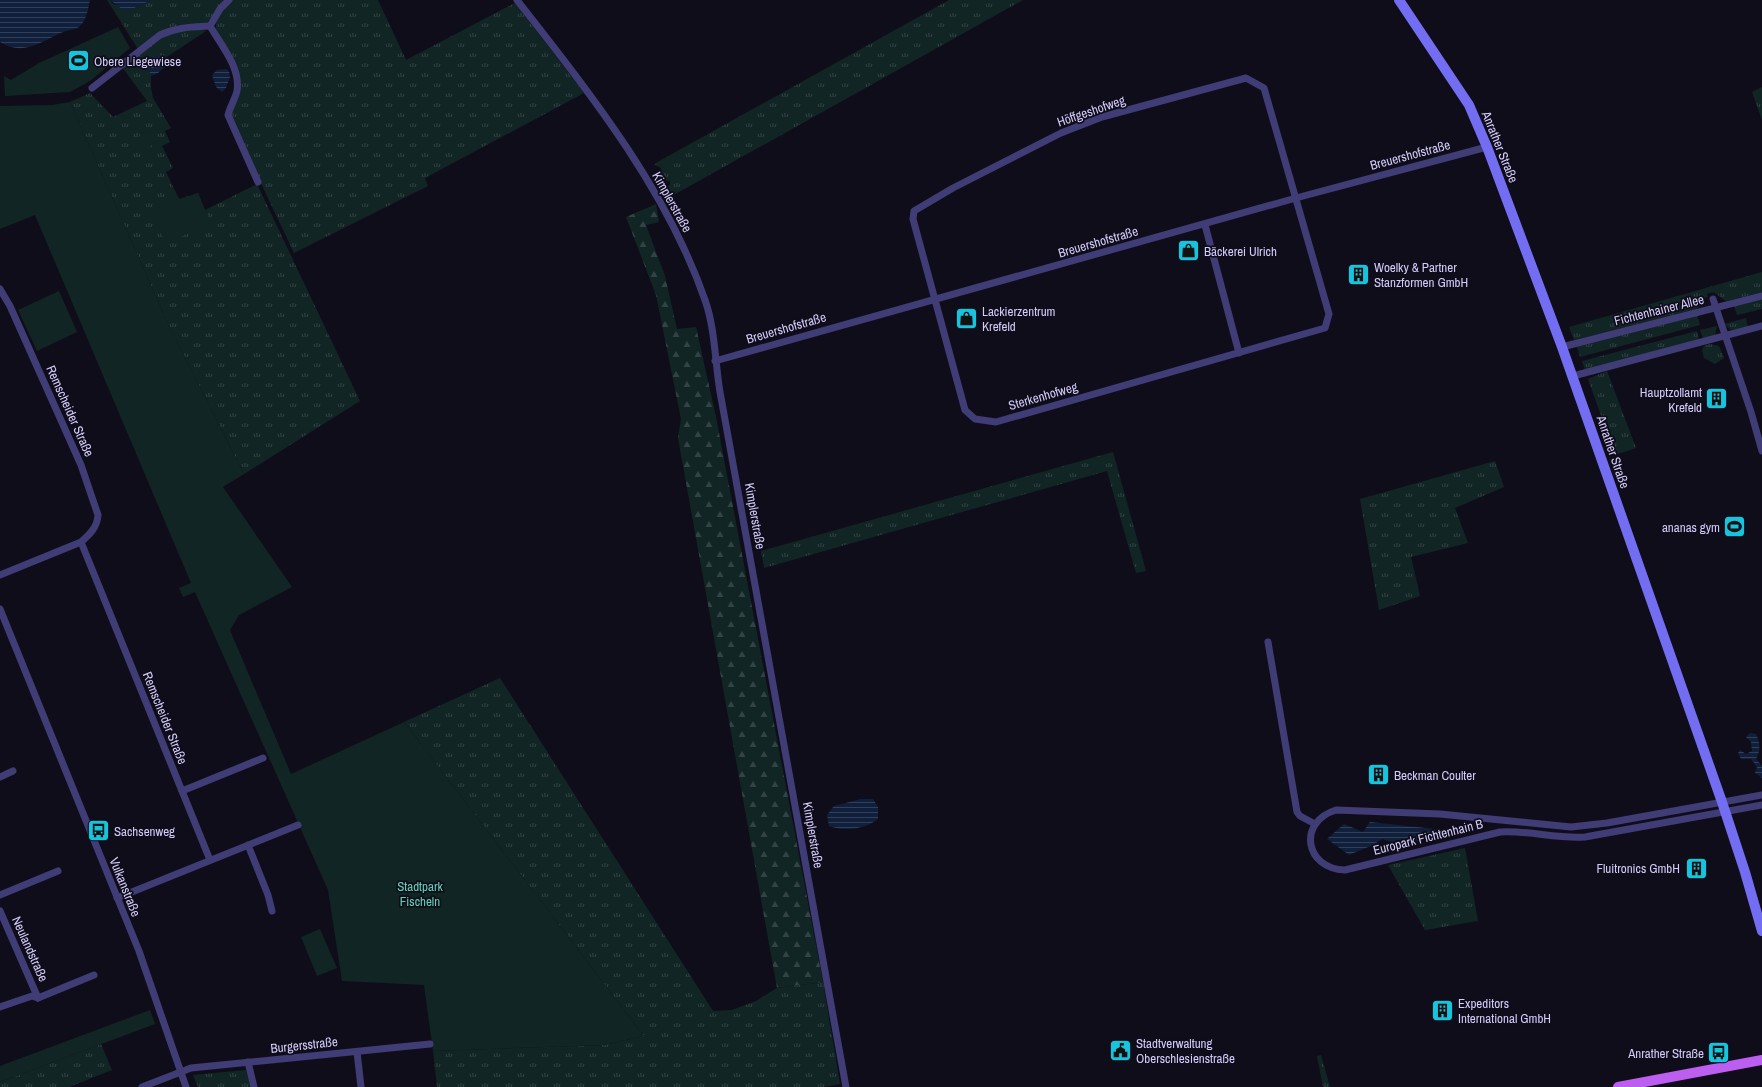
<svg xmlns="http://www.w3.org/2000/svg" width="1762" height="1087" font-family="'Archivo Narrow',sans-serif">
	<style>
		.grass { fill: url(#grass-tufts) }
		.forest { fill: url(#forest-firs) }
		.green { fill: #112524 }
		.water { fill: url(#water-rules) }
		.lines { fill: none; stroke-linecap: round; stroke-linejoin: round }
		.minor { stroke: #403c76; stroke-width: 7 }
		.secondary { stroke: #736df1; stroke-width: 10 }
		.primary { stroke: #bc5eef; stroke-width: 10 }
		.labels { text-anchor: middle; dominant-baseline: central; stroke-width: 3.5; stroke-linejoin: round; paint-order: stroke }
		.poi-label { font-size: 13px; fill: #d3ccfa; stroke: #100d1b; text-anchor: start }
		.street-label { font-size: 13px; fill: #d3ccfa; stroke: #100d1b }
		.park-label { font-size: 13px; fill: #61d2b8; stroke: #100d1b }
	</style>
	<defs>
		<pattern id="grass-tufts" width="24" height="20" patternUnits="userSpaceOnUse"><rect width="24" height="20" fill="#112524"/><path d="M3 7l-1-3M5 7V3M7 7l1-3M15 17l-1-3M17 17v-4M19 17l1-3" fill="none" stroke="#334345"/></pattern>
		<pattern id="forest-firs" width="22" height="20" patternUnits="userSpaceOnUse"><rect width="22" height="20" fill="#112524"/><path d="M5 1l3.5 6h-7zM16 11l3.5 6h-7z" fill="#334345"/></pattern>
		<pattern id="water-rules" width="6" height="5" patternUnits="userSpaceOnUse"><rect width="6" height="5" fill="#10203c"/><path d="M0 2.5h6" fill="none" stroke="#323f59"/></pattern>
	</defs>
	<rect width="100%" height="100%" fill="#100d1b"/>
	<g class="grass">
		<path d="M107 0H110L113 4 132 9 151 0H225L206 24H185L171 27 138 49Z"/>
		<path d="M232 0H378L406 60 515 3 584 93 425 178 428 186 294 253 242 143 231 114 239 83 216 31C214 17 223 9 232 0Z"/>
		<path d="M949 0H1023L670 197 666 188 670 185V181L662 180 660 176 661 168 654 164Z"/>
		<path d="M198 29 206 31 162 60 158 54 146 62 151 76V88L153 98 171 128 165 131 170 142 162 146 173 168 166 172 179 199 198 193 205 210 257 184 360 401 244 474 169 326 70 102 90 93 113 117 147 101 122 67 161 37 173 31Z"/>
		<path d="M1762 87V120L1752 92Z"/>
		<path d="M1762 272V292L1727 301 1724 300C1716 295 1717 290 1707 294L1708 297 1704 298 1705 302 1696 309 1574 340 1569 327Z"/>
		<path d="M1762 298V309L1737 315 1734 306Z"/>
		<path d="M1697 315 1700 325 1580 357 1577 347Z"/>
		<path d="M1746 318 1748 328 1731 330 1724 324Z"/>
		<path d="M1717 326 1715 335 1703 339 1700 330Z"/>
		<path d="M1697 331 1699 340 1585 370 1582 361Z"/>
		<path d="M1710 344 1719 346 1724 358 1715 364 1704 358 1702 350 1704 346Z"/>
		<path d="M1607 371 1636 448 1615 455 1588 379Z"/>
		<path d="M1113 452 1146 571 1136 573 1107 471 764 568 761 551Z"/>
		<path d="M1495 461 1504 487 1455 508 1468 543 1411 557 1420 596 1379 610 1360 499Z"/>
		<path d="M500 678 713 1011 732 1010 756 1001 777 988 823 982 840 1084 825 1087H437L433 1051 604 1045 644 1036 404 722Z"/>
		<path d="M1465 848 1478 921 1425 930 1388 865Z"/>
		<path d="M101 1044 112 1070 69 1087H0V1082Z"/>
		<path d="M1321 1055 1330 1087H1323L1317 1056Z"/>
		<path d="M246 1070 251 1087H198L193 1075Z"/>
	</g>
	<path class="forest" d="M656 204 659 222 646 225 665 276 677 329 696 327 716 417 823 982 777 988 678 438 681 419 656 295 626 217Z"/>
	<g class="green">
		<path d="M118 27 130 48 90 81 70 92 5 96 4 76 11 80 39 63Z"/>
		<path d="M70 102 169 326 244 474 223 487 292 587 239 615 230 630 291 774 404 722 644 1036 604 1045 433 1051 424 985 342 981 328 890 195 592 183 597 179 588 191 583 35 215 0 229V106L52 105Z"/>
		<circle cx="147" cy="139" r="8"/>
		<path d="M198 193 210 222 166 244 150 211Z"/>
		<path d="M59 291 77 332 37 351 18 310Z"/>
		<path d="M320 929 337 968 317 976 301 937Z"/>
		<path d="M150 1010 155 1024 0 1082V1066Z"/>
	</g>
	<g class="water">
		<path d="M0 0H90C88 9 87 19 80 26 76 30 68 30 63 32 42 41 23 57 0 42Z"/>
		<path d="M110 0H151L132 9 123 10Z"/>
		<path d="M158 53 166 66 158 73 151 76 146 62Z"/>
		<path d="M226 69 229 71 230 77 226 88 222 92 216 87 212 75 217 70Z"/>
		<path d="M1750 733 1756 734C1760 743 1761 750 1756 759L1762 766V778L1755 773 1757 767 1751 759H1741L1738 753 1740 750 1746 754 1752 751 1751 742 1746 737Z"/>
		<path d="M861 799H873L878 807V819C866 829 844 832 829 826L827 815 834 806Z"/>
		<path d="M1370 822 1435 829 1437 834C1421 842 1400 846 1382 839L1373 845 1349 855 1327 839 1344 824 1363 832Z"/>
	</g>
	<g class="lines">
		<g class="minor">
			<path d="M229 0 220 9 210 26C221 45 241 68 237 91 235 99 230 107 228 115L258 182"/>
			<path d="M517 0C589 92 666 188 705 300 715 328 715 362 720 392L846 1087"/>
			<path d="M1246 78 1264 88 1329 314 1325 328 996 422 975 419 965 410 913 219 914 211 953 188 1061 133 1102 117Z"/>
			<path d="M92 88 160 35C177 27 191 27 210 26"/>
			<path d="M1205 225 1239 353"/>
			<path d="M0 289 10 306 81 465 98 515C97 528 90 534 81 542L0 575"/>
			<path d="M1713 299 1751 412 1762 451"/>
			<path d="M1562 347 1762 296"/>
			<path d="M715 361 1296 198 1487 147"/>
			<path d="M1573 376 1762 326"/>
			<path d="M81 542 210 860"/>
			<path d="M0 609 139 951 186 1087"/>
			<path d="M1268 642 1297 812 1300 816 1315 824"/>
			<path d="M0 777 13 771"/>
			<path d="M182 791 263 758"/>
			<path d="M1762 795 1607 823 1571 827 1440 814 1336 810C1297 822 1305 869 1345 870L1500 832C1528 830 1556 839 1585 837L1762 805"/>
			<path d="M248 845 268 895 272 911"/>
			<path d="M0 895 58 871"/>
			<path d="M117 898 298 825"/>
			<path d="M0 911 38 998"/>
			<path d="M0 1007 32 996 38 998 94 975"/>
			<path d="M357 1052 361 1087"/>
			<path d="M248 1062 254 1087"/>
			<path d="M142 1087 191 1068 430 1044"/>
		</g>
		<path class="secondary" d="M1399 0 1469 105 1487 147 1562 347 1722 802 1745 872 1762 931"/>
		<path class="primary" d="M1618 1087 1762 1060"/>
	</g>
	<defs>
		<symbol id="stadium-square" viewBox="-11 -11 22 22"><rect x="-9" y="-9" width="18" height="18" rx="4" fill="#16c4dd" stroke="#100d1b"/><path d="M0-5a6.5 5 0 1 0 0 10a6.5 5 0 1 0 0-10ZM-3.5-1.8h7v3.6h-7Z" fill="#111"/></symbol>
		<symbol id="shop-square" viewBox="-11 -11 22 22"><rect x="-9" y="-9" width="18" height="18" rx="4" fill="#16c4dd" stroke="#100d1b"/><path d="M-5-2.5h2.3a2.7 3.5 0 0 1 5.4 0H5L5.5 6h-11ZM-1.5-2.5h3a1.5 2.3 0 0 0-3 0Z" fill="#111"/></symbol>
		<symbol id="building-square" viewBox="-11 -11 22 22"><rect x="-9" y="-9" width="18" height="18" rx="4" fill="#16c4dd" stroke="#100d1b"/><path d="M-4-6H4V6H1V3H-1V6H-4ZM-2.5-4.3h1.7v1.8h-1.7ZM.8-4.3h1.7v1.8H.8ZM-2.5-1h1.7V.8h-1.7ZM.8-1h1.7V.8H.8Z" fill="#111"/></symbol>
		<symbol id="bus-square" viewBox="-11 -11 22 22"><rect x="-9" y="-9" width="18" height="18" rx="4" fill="#16c4dd" stroke="#100d1b"/><path d="M-5-6H5V4H4V6H2V4H-2V6H-4V4H-5ZM-3.5-4V0h7V-4ZM-3.5 1.2v1.5H-2V1.2ZM2 1.2v1.5H3.5V1.2Z" fill="#111"/></symbol>
		<symbol id="civic-square" viewBox="-11 -11 22 22"><rect x="-9" y="-9" width="18" height="18" rx="4" fill="#16c4dd" stroke="#100d1b"/><path d="M-.6-6.5H3V-4.5H.6V-3L4-1V1h2V6H-6V1h2V-1L-.6-3ZM-1.2 2.5V6h2.4V2.5Z" fill="#111"/></symbol>
	</defs>
	<g fill-rule="evenodd">
		<use href="#stadium-square" x="66" y="48" width="25" height="25"/>
		<use href="#shop-square" x="1176" y="238" width="25" height="25"/>
		<use href="#building-square" x="1346" y="262" width="25" height="25"/>
		<use href="#shop-square" x="954" y="306" width="25" height="25"/>
		<use href="#building-square" x="1704" y="386" width="25" height="25"/>
		<use href="#stadium-square" x="1722" y="514" width="25" height="25"/>
		<use href="#building-square" x="1366" y="762" width="25" height="25"/>
		<use href="#bus-square" x="86" y="818" width="25" height="25"/>
		<use href="#building-square" x="1684" y="856" width="25" height="25"/>
		<use href="#building-square" x="1430" y="998" width="25" height="25"/>
		<use href="#civic-square" x="1108" y="1038" width="25" height="25"/>
		<use href="#bus-square" x="1706" y="1040" width="25" height="25"/>
	</g>
	<g class="labels">
		<g class="poi-label">
			<text x="94" y="61">Obere Liegewiese</text>
			<text x="1204" y="251">Bäckerei Ulrich</text>
			<text x="1374" y="267">Woelky &amp; Partner<tspan x="1374" dy="15">Stanzformen GmbH</tspan></text>
			<text x="982" y="311">Lackierzentrum<tspan x="982" dy="15">Krefeld</tspan></text>
			<text x="1702" y="392" text-anchor="end">Hauptzollamt<tspan x="1702" dy="15">Krefeld</tspan></text>
			<text x="1720" y="527" text-anchor="end">ananas gym</text>
			<text x="1394" y="775">Beckman Coulter</text>
			<text x="114" y="831">Sachsenweg</text>
			<text x="1680" y="868" text-anchor="end">Fluitronics GmbH</text>
			<text x="1458" y="1003">Expeditors<tspan x="1458" dy="15">International GmbH</tspan></text>
			<text x="1136" y="1043">Stadtverwaltung<tspan x="1136" dy="15">Oberschlesienstraße</tspan></text>
			<text x="1704" y="1053" text-anchor="end">Anrather Straße</text>
		</g>
		<g class="street-label">
			<text transform="translate(1091 111) rotate(-19)">Höffgeshofweg</text>
			<text transform="translate(1500 147) rotate(68)">Anrather Straße</text>
			<text transform="translate(1410 155) rotate(-15)">Breuershofstraße</text>
			<text transform="translate(672 202) rotate(61)">Kimplerstraße</text>
			<text transform="translate(1098 242) rotate(-16)">Breuershofstraße</text>
			<text transform="translate(1659 310) rotate(-14)">Fichtenhainer Allee</text>
			<text transform="translate(786 328) rotate(-16)">Breuershofstraße</text>
			<text transform="translate(1043 396) rotate(-16)">Sterkenhofweg</text>
			<text transform="translate(70 411) rotate(66)">Remscheider Straße</text>
			<text transform="translate(1613 452) rotate(71)">Anrather Straße</text>
			<text transform="translate(755 516) rotate(80)">Kimplerstraße</text>
			<text transform="translate(165 718) rotate(68)">Remscheider Straße</text>
			<text transform="translate(813 835) rotate(80)">Kimplerstraße</text>
			<text transform="translate(1428 837) rotate(-14)">Europark Fichtenhain B</text>
			<text transform="translate(125 887) rotate(68)">Vulkanstraße</text>
			<text transform="translate(30 949) rotate(66)">Neulandstraße</text>
			<text transform="translate(304 1045) rotate(-6)">Burgersstraße</text>
		</g>
		<g class="park-label">
			<text x="420" y="886">Stadtpark<tspan x="420" dy="15">Fischeln</tspan></text>
		</g>
	</g>
</svg>
